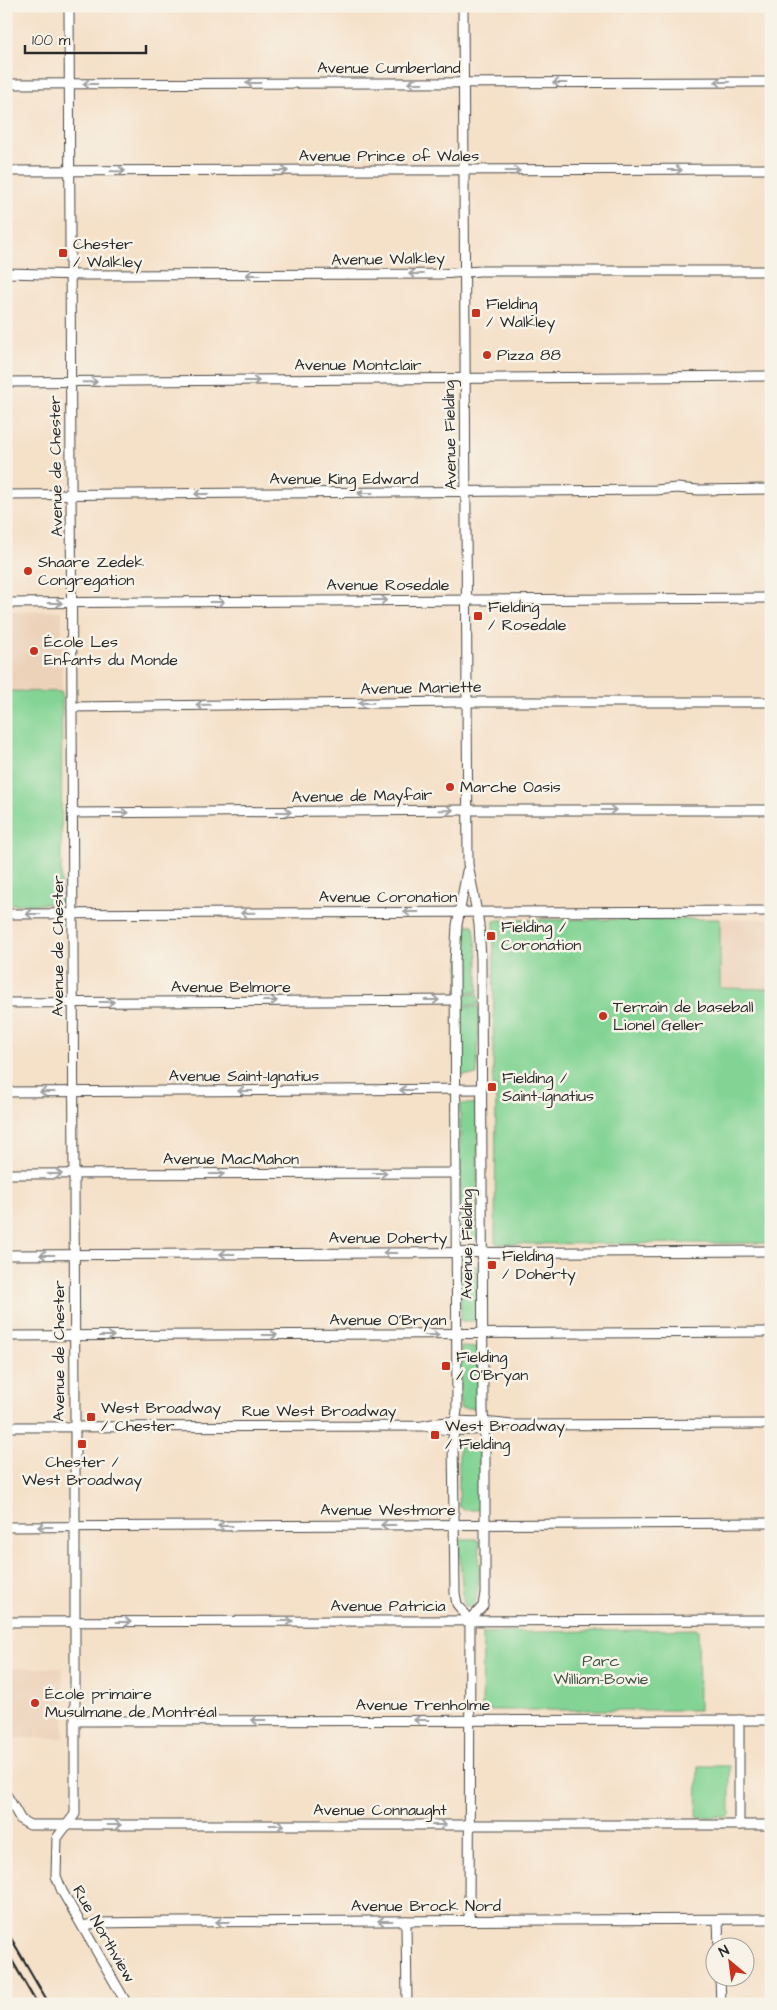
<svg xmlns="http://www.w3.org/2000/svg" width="777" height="2010" font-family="'Architects Daughter',sans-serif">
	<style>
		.built { fill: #edd2ba }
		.green { fill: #83d494; stroke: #578060 }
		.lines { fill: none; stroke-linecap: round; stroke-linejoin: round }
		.minor-casing { stroke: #494643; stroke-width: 11 }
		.minor { stroke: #fff; stroke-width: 9 }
		.rail { stroke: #2b2b2b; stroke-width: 2.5 }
		.oneway { stroke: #a0a0a0 }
		.poi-dot { fill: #c8321e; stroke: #f7f3e8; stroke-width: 2 }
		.labels { text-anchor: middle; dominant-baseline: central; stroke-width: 5; stroke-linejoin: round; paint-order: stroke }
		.street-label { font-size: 16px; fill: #2b2b2b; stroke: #f7f3e8 }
		.poi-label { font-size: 16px; fill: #2b2b2b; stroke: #f7f3e8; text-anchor: start }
		.park-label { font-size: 16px; fill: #415545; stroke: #f7f3e8 }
	</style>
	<rect width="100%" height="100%" fill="#f7f3e8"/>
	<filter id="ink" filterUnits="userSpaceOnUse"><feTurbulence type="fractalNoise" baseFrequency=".02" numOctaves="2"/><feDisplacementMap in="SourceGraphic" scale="10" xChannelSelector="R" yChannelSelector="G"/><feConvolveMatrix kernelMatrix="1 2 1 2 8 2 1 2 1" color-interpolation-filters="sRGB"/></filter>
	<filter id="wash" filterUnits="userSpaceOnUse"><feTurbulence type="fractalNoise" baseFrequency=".0096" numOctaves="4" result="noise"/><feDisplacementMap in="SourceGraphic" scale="20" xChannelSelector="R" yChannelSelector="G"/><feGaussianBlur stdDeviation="1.12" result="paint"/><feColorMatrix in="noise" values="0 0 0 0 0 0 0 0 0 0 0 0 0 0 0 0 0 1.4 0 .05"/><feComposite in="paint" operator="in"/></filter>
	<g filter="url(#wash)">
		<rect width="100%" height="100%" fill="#f5e0c8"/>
		<g class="built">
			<path d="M62 611V692L6 691V612Z"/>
			<rect x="720" y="919" width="51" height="70"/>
			<path d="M6 1668H63L64 1738H6Z"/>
		</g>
		<g class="green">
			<path d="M6 691 62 692 61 904H6Z"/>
			<path d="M720 919V988L771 989V1243L498 1244 495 1242 496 1086H493L494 921 498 920Z"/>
			<path d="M463 925H473L474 927 478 957V992H458L460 941Z"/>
			<rect x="458" y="994" width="20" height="11"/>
			<path d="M458 1007H479L477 1075H459Z"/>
			<path d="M460 1104H477L478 1239 460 1240Z"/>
			<path d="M460 1266H478V1321H461Z"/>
			<path d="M461 1347 479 1348V1408H460Z"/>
			<path d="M478 1441 479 1445 480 1507 476 1510H463L459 1506V1445L462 1442Z"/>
			<path d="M462 1539H476L480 1542 479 1575 475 1606H465L463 1599 459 1543Z"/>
			<path d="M698 1629 699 1710H482L483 1633Z"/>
			<path d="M698 1766H730V1815L728 1817H697Z"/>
		</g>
	</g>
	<g filter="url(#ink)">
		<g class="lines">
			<defs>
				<g id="minor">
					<path d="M69 6 75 1416V1814L57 1838 56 1876 62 1891 127 2004"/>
					<path d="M463 6 468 864 479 924 481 959 483 1411 485 1442V1593L483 1606 470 1620"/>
					<path d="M6 84 771 82"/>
					<path d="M6 171 771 169"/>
					<path d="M6 273 82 275 441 274 480 271H771"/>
					<path d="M6 382 771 376"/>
					<path d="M6 495 656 490 677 488 698 490 771 489"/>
					<path d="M6 603 771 598"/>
					<path d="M72 707 455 702H771"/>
					<path d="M73 813 468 810H771"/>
					<path d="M467 871 457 925 455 961 457 1410 453 1439 455 1593 457 1604 470 1620 469 1920"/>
					<path d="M6 914 771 911"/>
					<path d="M6 1003 455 1000"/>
					<path d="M6 1092 481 1089"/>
					<path d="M6 1174 456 1173"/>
					<path d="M6 1255 771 1251"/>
					<path d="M6 1336 771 1332"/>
					<path d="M424 1426C450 1432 477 1431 503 1426"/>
					<path d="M6 1427 422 1426C452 1419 481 1421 511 1425L771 1424"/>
					<path d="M6 1527 771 1523"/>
					<path d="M6 1622 771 1620"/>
					<path d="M739 1720V1825"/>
					<path d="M75 1721 771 1720"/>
					<path d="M6 1794 21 1820 30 1825H771"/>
					<path d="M718 1920 719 1948"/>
					<path d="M406 1921 407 2004"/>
					<path d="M83 1926 95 1923 175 1922 771 1919"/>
					<path d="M720 1978 721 2004"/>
					<path d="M768 2004H771"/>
				</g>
			</defs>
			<use href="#minor" class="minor-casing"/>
			<use href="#minor" class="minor"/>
			<g class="rail">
				<path d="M6 1930 49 2004"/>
				<path d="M6 1950 37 2004"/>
			</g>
		</g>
		<defs><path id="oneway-shaft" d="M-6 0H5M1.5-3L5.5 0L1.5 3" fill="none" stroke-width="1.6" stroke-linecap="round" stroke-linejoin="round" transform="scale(1.25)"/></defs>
		<g class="oneway">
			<use href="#oneway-shaft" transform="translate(722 82) rotate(180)"/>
			<use href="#oneway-shaft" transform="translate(253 83) rotate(-180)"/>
			<use href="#oneway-shaft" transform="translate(415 83) rotate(-180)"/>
			<use href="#oneway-shaft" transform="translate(560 83) rotate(180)"/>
			<use href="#oneway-shaft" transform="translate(90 84) rotate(180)"/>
			<use href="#oneway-shaft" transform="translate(675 170)"/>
			<use href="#oneway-shaft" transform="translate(118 171) rotate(-1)"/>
			<use href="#oneway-shaft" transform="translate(281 171)"/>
			<use href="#oneway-shaft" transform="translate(513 171)"/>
			<use href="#oneway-shaft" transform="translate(416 274) rotate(180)"/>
			<use href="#oneway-shaft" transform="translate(253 275) rotate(180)"/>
			<use href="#oneway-shaft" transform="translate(252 381)"/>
			<use href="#oneway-shaft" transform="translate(90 382) rotate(-1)"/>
			<use href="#oneway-shaft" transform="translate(365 493) rotate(180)"/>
			<use href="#oneway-shaft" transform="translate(202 494) rotate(180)"/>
			<use href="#oneway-shaft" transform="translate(380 600)"/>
			<use href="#oneway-shaft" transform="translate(217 602)"/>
			<use href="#oneway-shaft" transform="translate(55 603)"/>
			<use href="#oneway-shaft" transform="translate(366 703) rotate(179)"/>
			<use href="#oneway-shaft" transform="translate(203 705) rotate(179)"/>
			<use href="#oneway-shaft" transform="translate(446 810) rotate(-1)"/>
			<use href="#oneway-shaft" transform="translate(609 810)"/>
			<use href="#oneway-shaft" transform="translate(284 812)"/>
			<use href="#oneway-shaft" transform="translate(121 813)"/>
			<use href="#oneway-shaft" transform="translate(411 912) rotate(180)"/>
			<use href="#oneway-shaft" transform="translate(248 913) rotate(179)"/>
			<use href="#oneway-shaft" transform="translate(33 914) rotate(-180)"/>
			<use href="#oneway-shaft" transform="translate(432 1000)"/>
			<use href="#oneway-shaft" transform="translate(270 1001)"/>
			<use href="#oneway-shaft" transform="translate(107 1002)"/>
			<use href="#oneway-shaft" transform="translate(407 1090) rotate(180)"/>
			<use href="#oneway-shaft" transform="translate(245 1091) rotate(180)"/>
			<use href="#oneway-shaft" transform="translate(47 1092) rotate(-180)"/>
			<use href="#oneway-shaft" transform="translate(380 1173)"/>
			<use href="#oneway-shaft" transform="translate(55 1174)"/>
			<use href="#oneway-shaft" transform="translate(217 1174)"/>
			<use href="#oneway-shaft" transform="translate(390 1253) rotate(180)"/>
			<use href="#oneway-shaft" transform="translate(227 1254) rotate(180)"/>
			<use href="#oneway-shaft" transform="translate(47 1255) rotate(-180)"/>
			<use href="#oneway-shaft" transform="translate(270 1335)"/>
			<use href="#oneway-shaft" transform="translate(432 1335)"/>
			<use href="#oneway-shaft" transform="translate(107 1336)"/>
			<use href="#oneway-shaft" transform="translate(388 1525) rotate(180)"/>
			<use href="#oneway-shaft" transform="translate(225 1526) rotate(180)"/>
			<use href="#oneway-shaft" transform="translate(45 1527) rotate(-180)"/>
			<use href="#oneway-shaft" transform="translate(286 1621)"/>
			<use href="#oneway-shaft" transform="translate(124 1622)"/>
			<use href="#oneway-shaft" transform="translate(258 1720) rotate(-180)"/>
			<use href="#oneway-shaft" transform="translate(421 1720) rotate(180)"/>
			<use href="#oneway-shaft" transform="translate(114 1825)"/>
			<use href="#oneway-shaft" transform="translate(277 1825)"/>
			<use href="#oneway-shaft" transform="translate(439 1825)"/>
			<use href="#oneway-shaft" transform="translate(385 1921) rotate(180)"/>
			<use href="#oneway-shaft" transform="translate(223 1922) rotate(180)"/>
		</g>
	</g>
	<g class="poi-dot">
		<rect x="58" y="248" width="10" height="10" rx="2.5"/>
		<rect x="471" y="308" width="10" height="10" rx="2.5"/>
		<circle cx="487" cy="355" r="5"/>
		<circle cx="28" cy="571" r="5"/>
		<rect x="473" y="611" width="10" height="10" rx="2.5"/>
		<circle cx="34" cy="651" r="5"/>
		<circle cx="450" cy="787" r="5"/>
		<rect x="486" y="931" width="10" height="10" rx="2.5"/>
		<circle cx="603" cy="1016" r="5"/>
		<rect x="487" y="1082" width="10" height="10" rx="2.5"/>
		<rect x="487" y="1260" width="10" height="10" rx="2.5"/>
		<rect x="441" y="1361" width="10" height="10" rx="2.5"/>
		<rect x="86" y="1412" width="10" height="10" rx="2.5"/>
		<rect x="430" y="1430" width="10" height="10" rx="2.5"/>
		<rect x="77" y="1439" width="10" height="10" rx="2.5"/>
		<circle cx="35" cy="1703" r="5"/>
	</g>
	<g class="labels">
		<g class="street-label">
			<text x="389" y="68">Avenue Cumberland</text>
			<text x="389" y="156">Avenue Prince of Wales</text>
			<text transform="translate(388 259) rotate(-1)">Avenue Walkley</text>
			<text x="358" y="365">Avenue Montclair</text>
			<text transform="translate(450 435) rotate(-91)">Avenue Fielding</text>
			<text transform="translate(56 466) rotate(-91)">Avenue de Chester</text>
			<text x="344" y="479">Avenue King Edward</text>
			<text x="388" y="585">Avenue Rosedale</text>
			<text transform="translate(421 688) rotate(-1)">Avenue Mariette</text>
			<text transform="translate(362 796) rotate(-1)">Avenue de Mayfair</text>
			<text x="388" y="897">Avenue Coronation</text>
			<text transform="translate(58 946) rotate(-90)">Avenue de Chester</text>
			<text x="231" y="987">Avenue Belmore</text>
			<text x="244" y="1076">Avenue Saint-Ignatius</text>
			<text x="231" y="1159">Avenue MacMahon</text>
			<text x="388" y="1238">Avenue Doherty</text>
			<text transform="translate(467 1244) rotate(-90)">Avenue Fielding</text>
			<text x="388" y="1320">Avenue O'Bryan</text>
			<text transform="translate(59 1351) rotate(-90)">Avenue de Chester</text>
			<text x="319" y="1411">Rue West Broadway</text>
			<text x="388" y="1510">Avenue Westmore</text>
			<text x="388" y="1606">Avenue Patricia</text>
			<text x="423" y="1705">Avenue Trenholme</text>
			<text x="380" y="1810">Avenue Connaught</text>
			<text x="426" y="1906">Avenue Brock Nord</text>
			<text transform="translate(104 1934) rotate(60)">Rue Northview</text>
		</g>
		<g class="poi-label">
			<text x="73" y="244">Chester<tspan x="73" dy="18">/ Walkley</tspan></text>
			<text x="486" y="304">Fielding<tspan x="486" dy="18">/ Walkley</tspan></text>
			<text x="497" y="355">Pizza 88</text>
			<text x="38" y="562">Shaare Zedek<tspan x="38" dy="18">Congregation</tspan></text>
			<text x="488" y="607">Fielding<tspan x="488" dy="18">/ Rosedale</tspan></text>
			<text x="44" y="642">École Les<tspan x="44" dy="18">Enfants du Monde</tspan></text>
			<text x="460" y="787">Marche Oasis</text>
			<text x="501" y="927">Fielding /<tspan x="501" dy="18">Coronation</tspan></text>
			<text x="613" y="1007">Terrain de baseball<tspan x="613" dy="18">Lionel Geller</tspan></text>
			<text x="502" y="1078">Fielding /<tspan x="502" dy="18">Saint-Ignatius</tspan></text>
			<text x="502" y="1256">Fielding<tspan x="502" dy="18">/ Doherty</tspan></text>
			<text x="456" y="1357">Fielding<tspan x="456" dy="18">/ O'Bryan</tspan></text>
			<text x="101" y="1408">West Broadway<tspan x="101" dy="18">/ Chester</tspan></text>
			<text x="445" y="1426">West Broadway<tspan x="445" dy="18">/ Fielding</tspan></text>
			<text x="82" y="1462" text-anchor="middle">Chester /<tspan x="82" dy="18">West Broadway</tspan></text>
			<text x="45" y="1694">École primaire<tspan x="45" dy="18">Musulmane de Montréal</tspan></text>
		</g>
		<g class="park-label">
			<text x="601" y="1661">Parc<tspan x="601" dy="18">William-Bowie</tspan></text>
		</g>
	</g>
	<rect width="777" height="2010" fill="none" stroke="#f7f3e8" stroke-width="25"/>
	<g transform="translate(730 1962) rotate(331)"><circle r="24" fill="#f7f3e8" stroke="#a5a39c"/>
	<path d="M0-4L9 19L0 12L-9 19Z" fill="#c8321e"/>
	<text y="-8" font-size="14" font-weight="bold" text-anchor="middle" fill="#2b2b2b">N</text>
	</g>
	<path d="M25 45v8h121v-8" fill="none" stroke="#2b2b2b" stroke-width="2.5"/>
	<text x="32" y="45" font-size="15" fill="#2b2b2b" stroke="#f7f3e8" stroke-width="4" paint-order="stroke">100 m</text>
</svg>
